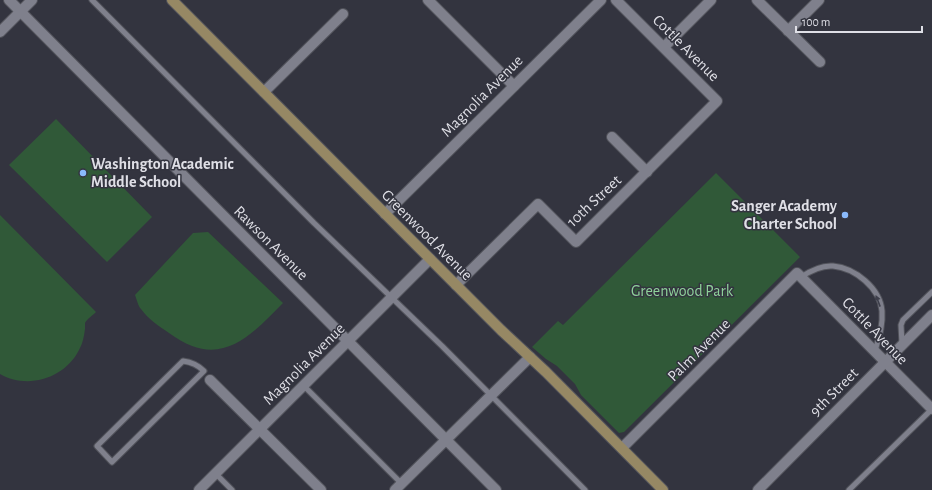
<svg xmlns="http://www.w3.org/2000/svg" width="932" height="490" font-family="'Alegreya Sans',sans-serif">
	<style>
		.green { fill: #305938 }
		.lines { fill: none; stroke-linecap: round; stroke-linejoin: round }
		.lane-casing { stroke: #52535b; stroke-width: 7 }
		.street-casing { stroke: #52535b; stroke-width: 12 }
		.secondary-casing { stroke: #52535b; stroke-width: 12 }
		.lane { stroke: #7f808c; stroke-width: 5 }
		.street { stroke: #7f808c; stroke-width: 10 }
		.secondary { stroke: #968864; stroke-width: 10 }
		.oneway { fill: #3e3f4b }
		.poi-dot { fill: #8abafc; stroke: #33343f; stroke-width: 1.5 }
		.labels { text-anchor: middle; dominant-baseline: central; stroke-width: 3; stroke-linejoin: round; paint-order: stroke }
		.street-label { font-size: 16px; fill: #dfdfe6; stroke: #33343f }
		.poi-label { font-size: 16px; font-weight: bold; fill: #dfdfe6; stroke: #33343f; text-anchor: start }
		.park-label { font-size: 16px; fill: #8ed19a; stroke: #33343f }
	</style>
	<rect width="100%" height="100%" fill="#33343f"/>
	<g class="green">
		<path d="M56 119 152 217 107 262 9 165Z"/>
		<path d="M716 173 800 257 624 432 619 433 581 395 575 384 557 366 546 359 532 347 558 321 563 325Z"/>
		<path d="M0 215 96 312C93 315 87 319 85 323 85 324 85 327 85 329 84 336 83 343 79 350 65 378 28 390 0 374Z"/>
		<path d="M208 232 283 303C248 339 219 370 169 333 160 327 147 318 141 309 138 306 137 300 135 295L193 233Z"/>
	</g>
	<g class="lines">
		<defs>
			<g id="lane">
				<path d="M92 0 314 223 442 346 585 490"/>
				<path d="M801 277C810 271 821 265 833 266 855 268 880 288 882 311 883 326 879 337 875 351"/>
				<path d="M902 344 901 325 903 320 932 292"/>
				<path d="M183 361C191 362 198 365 204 371L112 462 97 446Z"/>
				<path d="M304 386 402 484"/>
				<path d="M216 474 232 490"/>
				<path d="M849 490 932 409"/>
			</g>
			<g id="street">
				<path d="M9 0 496 490"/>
				<path d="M428 0 514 86"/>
				<path d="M757 0 820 62"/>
				<path d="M788 31 819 0"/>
				<path d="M0 32 32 0"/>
				<path d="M664 47 711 0"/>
				<path d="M264 92 343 14"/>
				<path d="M612 137 647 172"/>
				<path d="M385 214 601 0"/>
				<path d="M456 285 538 204 576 242 717 101 616 0"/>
				<path d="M210 380 321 490"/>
				<path d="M622 448 797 273 932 409"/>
				<path d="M199 490 430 259"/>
				<path d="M395 490 530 357"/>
				<path d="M758 490 932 315"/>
			</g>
			<path id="secondary" d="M172 0 501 330 546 372 663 490"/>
		</defs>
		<use href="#lane" class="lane-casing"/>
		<use href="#street" class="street-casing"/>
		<use href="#secondary" class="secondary-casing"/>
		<use href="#lane" class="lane"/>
		<use href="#street" class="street"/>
		<use href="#secondary" class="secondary"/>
	</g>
	<defs><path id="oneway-solid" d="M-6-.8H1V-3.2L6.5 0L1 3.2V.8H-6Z"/></defs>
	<use class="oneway" href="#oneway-solid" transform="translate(878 301) rotate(-111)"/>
	<g class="poi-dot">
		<circle cx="83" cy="173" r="4"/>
		<circle cx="845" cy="215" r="4"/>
	</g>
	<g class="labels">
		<g class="street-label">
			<text transform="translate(686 48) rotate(45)">Cottle Avenue</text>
			<text transform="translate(482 96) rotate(-45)">Magnolia Avenue</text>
			<text transform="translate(594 201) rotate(-43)">10th Street</text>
			<text transform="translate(427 235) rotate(45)">Greenwood Avenue</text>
			<text transform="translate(271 243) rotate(45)">Rawson Avenue</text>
			<text transform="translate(875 331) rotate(46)">Cottle Avenue</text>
			<text transform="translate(699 350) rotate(-45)">Palm Avenue</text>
			<text transform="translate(304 364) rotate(-45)">Magnolia Avenue</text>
			<text transform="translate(834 392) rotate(-45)">9th Street</text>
		</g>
		<g class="poi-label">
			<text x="91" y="164">Washington Academic<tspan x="91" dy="18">Middle School</tspan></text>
			<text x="837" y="206" text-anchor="end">Sanger Academy<tspan x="837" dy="18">Charter School</tspan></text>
		</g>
		<g class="park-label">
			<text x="682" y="291">Greenwood Park</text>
		</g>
	</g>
	<path d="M796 26v6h126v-6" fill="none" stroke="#dfdfe6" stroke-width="2"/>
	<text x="802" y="26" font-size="12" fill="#dfdfe6" stroke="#33343f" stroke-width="3" paint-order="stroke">100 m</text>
</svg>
